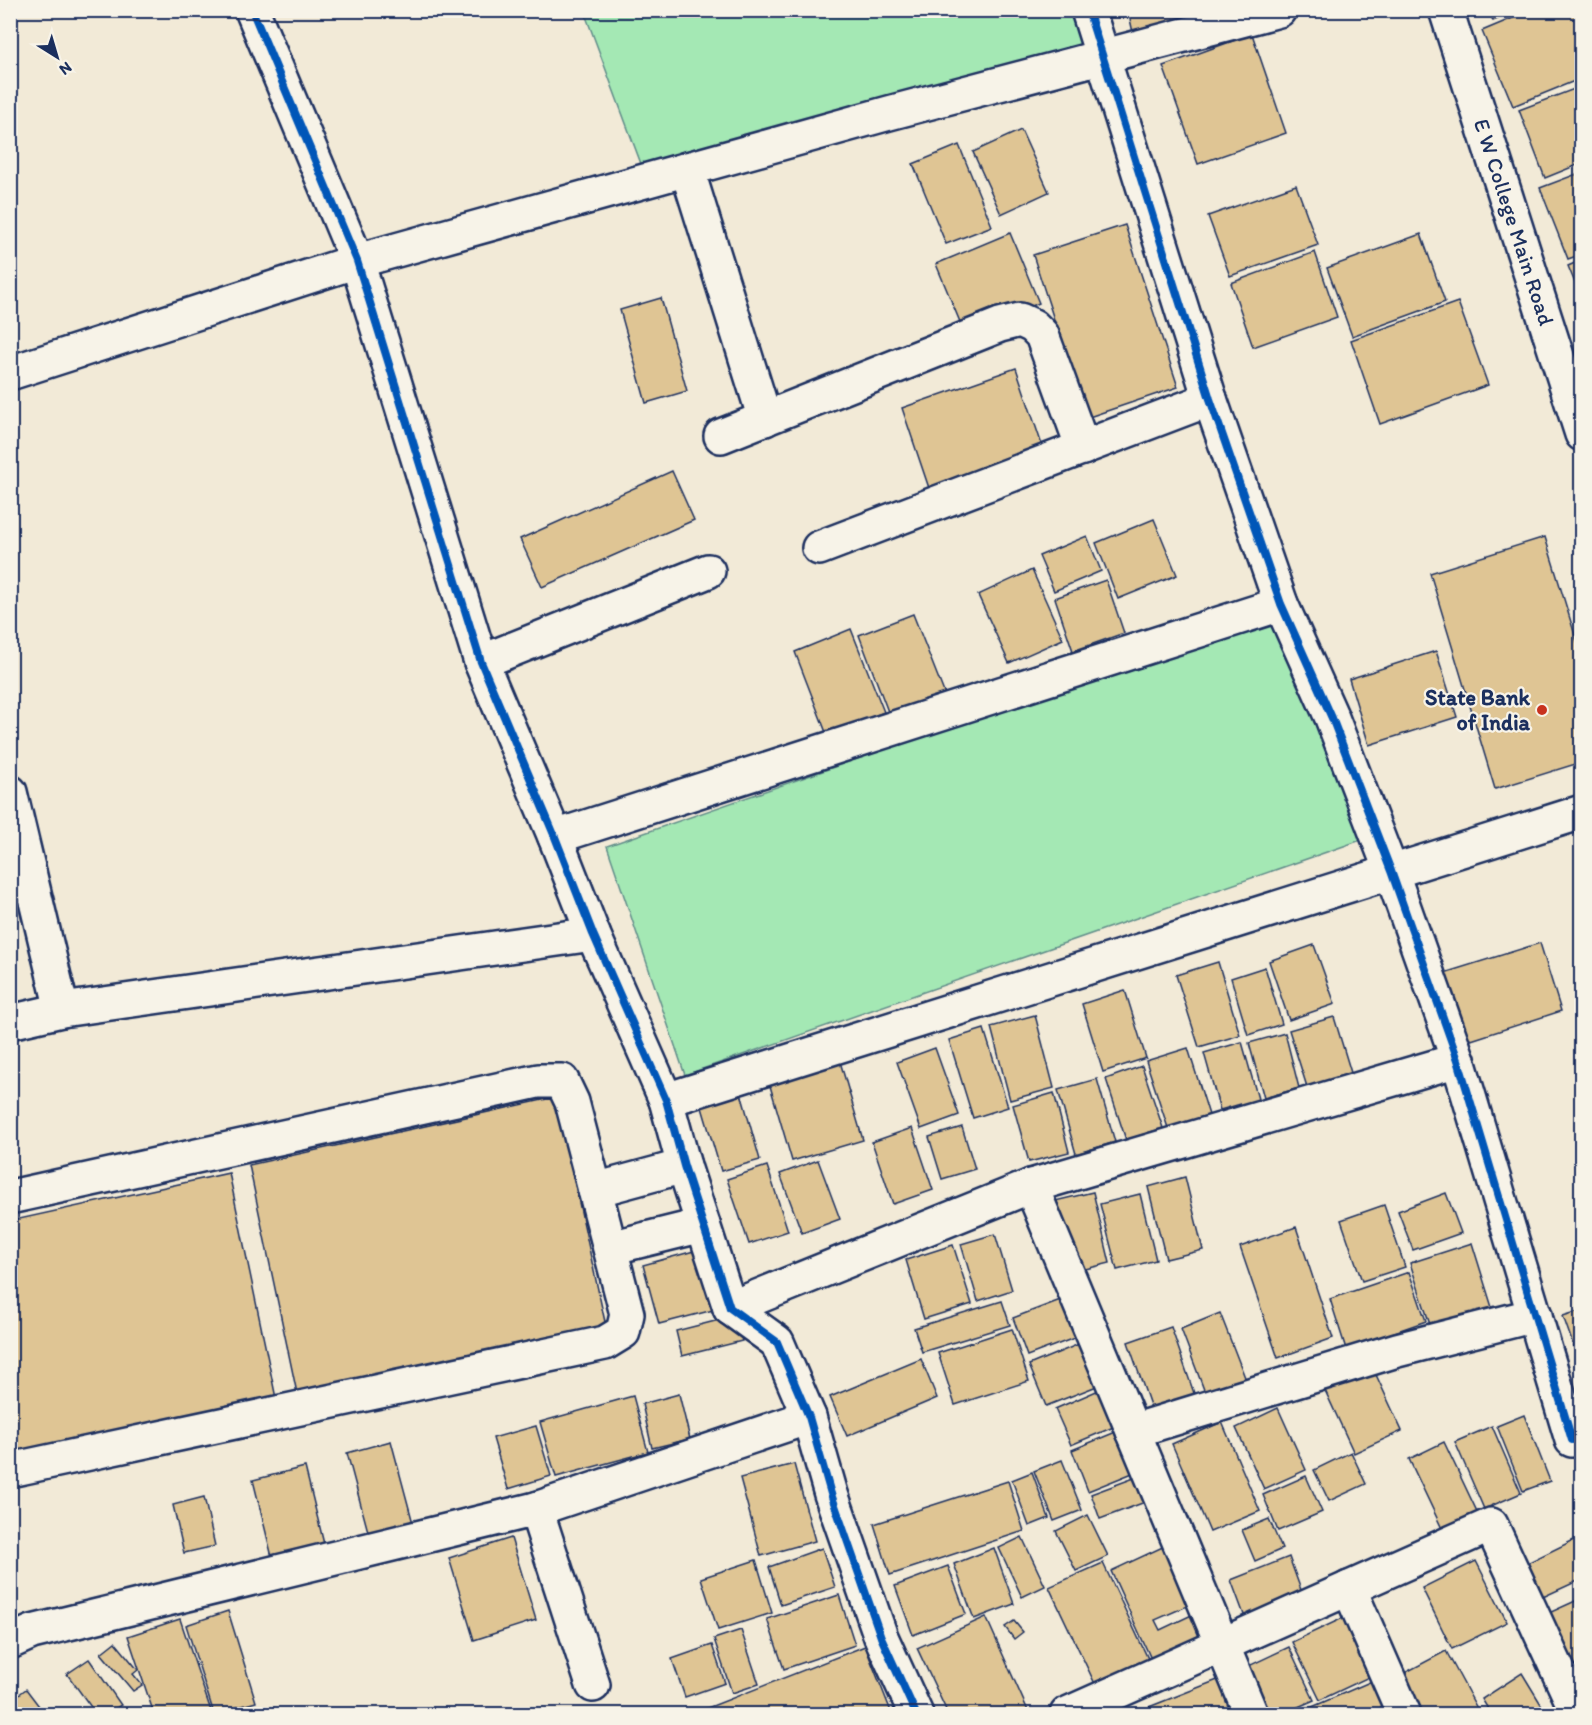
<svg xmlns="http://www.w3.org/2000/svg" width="1592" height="1725" font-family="Itim,sans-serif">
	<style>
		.green { fill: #a4e8b4; stroke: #608c89; stroke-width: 1.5 }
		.building { fill: #dfc594; stroke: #1b2f5e; stroke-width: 1.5 }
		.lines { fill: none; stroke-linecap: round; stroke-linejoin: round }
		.minor-casing { stroke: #1b2f5e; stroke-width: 38 }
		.minor { stroke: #f7f3e8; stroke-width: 33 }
		.cycleway-casing { stroke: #f7f3e8; stroke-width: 11 }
		.cycleway { stroke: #0057b8; stroke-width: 8 }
		.poi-dot { fill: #c8321e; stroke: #f7f3e8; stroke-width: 2 }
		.labels { text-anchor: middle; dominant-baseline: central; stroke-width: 4.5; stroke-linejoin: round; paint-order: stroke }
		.street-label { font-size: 22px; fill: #1b2f5e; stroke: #f7f3e8 }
		.poi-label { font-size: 22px; font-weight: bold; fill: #1b2f5e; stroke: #f7f3e8; text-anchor: end }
	</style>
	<rect width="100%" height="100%" fill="#f2ead7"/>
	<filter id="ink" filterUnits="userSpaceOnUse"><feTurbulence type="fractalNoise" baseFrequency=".0167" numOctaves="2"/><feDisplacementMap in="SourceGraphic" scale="12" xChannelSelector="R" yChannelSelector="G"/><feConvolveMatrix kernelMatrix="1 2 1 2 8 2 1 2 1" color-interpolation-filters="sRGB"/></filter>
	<g filter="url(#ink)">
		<g class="green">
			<path d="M584 11H1075L1087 47 643 169Z"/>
			<path d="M1286 610 1364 839 685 1075 607 846Z"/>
		</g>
		<g class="building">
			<path d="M1128 10H1226L1134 37Z"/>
			<path d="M1489 10H1518L1493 21Z"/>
			<path d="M1532 10H1582V78L1513 106 1482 31Z"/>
			<path d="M1252 34 1286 133 1198 164 1163 66Z"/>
			<path d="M1582 86V163L1545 178 1519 110Z"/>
			<path d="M1021 130 1049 192 1001 214 973 152Z"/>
			<path d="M959 145 992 226 946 244 913 164Z"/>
			<path d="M1582 172V254L1568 259 1540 188Z"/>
			<path d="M1296 185 1318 245 1230 276 1208 216Z"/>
			<path d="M1125 225 1178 387 1086 418 1033 255Z"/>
			<path d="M1010 233 1039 303 965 334 936 264Z"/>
			<path d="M1421 234 1445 302 1352 336 1327 268Z"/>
			<path d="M1315 252 1337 317 1253 347 1231 283Z"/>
			<path d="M1582 260V300L1568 266Z"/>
			<path d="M661 298 687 391 646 403 620 310Z"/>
			<path d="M1458 302 1488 385 1380 424 1351 340Z"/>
			<path d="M1016 368 1045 454 931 494 902 408Z"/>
			<path d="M672 471 694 520 542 587 520 539Z"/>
			<path d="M1154 519 1177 575 1118 599 1096 543Z"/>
			<path d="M1087 536 1101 571 1054 591 1039 556Z"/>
			<path d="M1545 537 1582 658V762L1495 789 1430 573Z"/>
			<path d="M1032 570 1063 639 1009 663 978 595Z"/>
			<path d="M1106 580 1124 633 1073 651 1055 598Z"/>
			<path d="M913 614 945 695 890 717 859 635Z"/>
			<path d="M851 629 884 712 827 735 795 652Z"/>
			<path d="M1436 651 1457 717 1369 745 1349 679Z"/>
			<path d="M1540 943 1561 1011 1465 1042 1444 973Z"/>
			<path d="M1314 945 1335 1004 1289 1020 1269 961Z"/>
			<path d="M1218 962 1240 1035 1199 1047 1176 975Z"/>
			<path d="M1265 967 1282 1024 1248 1035 1231 978Z"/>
			<path d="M1125 990 1146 1058 1103 1072 1082 1004Z"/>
			<path d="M1035 1015 1054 1088 1010 1100 991 1027Z"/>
			<path d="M1334 1017 1352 1076 1308 1090 1289 1030Z"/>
			<path d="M984 1029 1008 1107 973 1118 949 1040Z"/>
			<path d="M1285 1033 1299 1088 1264 1098 1249 1043Z"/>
			<path d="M1242 1042 1258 1099 1220 1110 1204 1053Z"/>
			<path d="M935 1048 959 1115 921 1129 897 1062Z"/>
			<path d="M1188 1048 1209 1115 1168 1128 1146 1061Z"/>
			<path d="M839 1058 863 1140 792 1161 768 1079Z"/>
			<path d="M1142 1066 1163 1128 1126 1140 1106 1079Z"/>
			<path d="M1097 1079 1115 1142 1076 1154 1058 1090Z"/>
			<path d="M741 1093 760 1160 721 1171 701 1104Z"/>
			<path d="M1054 1093 1069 1152 1029 1162 1013 1105Z"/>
			<path d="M556 1097 607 1331 298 1398 249 1165Z"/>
			<path d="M962 1127 975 1169 942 1179 929 1137Z"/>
			<path d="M912 1128 933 1190 893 1204 872 1142Z"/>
			<path d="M818 1160 840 1219 802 1233 780 1174Z"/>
			<path d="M767 1166 788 1231 749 1244 727 1179Z"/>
			<path d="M229 1173 277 1403 10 1461V1221Z"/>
			<path d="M1185 1177 1203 1250 1166 1259 1148 1187Z"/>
			<path d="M1093 1192 1110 1263 1073 1272 1055 1201Z"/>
			<path d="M1446 1193 1461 1233 1413 1250 1398 1211Z"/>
			<path d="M1140 1194 1156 1260 1117 1270 1100 1204Z"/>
			<path d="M1384 1205 1405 1267 1362 1281 1341 1220Z"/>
			<path d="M1296 1227 1333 1338 1278 1358 1240 1247Z"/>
			<path d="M995 1234 1012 1290 978 1301 961 1244Z"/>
			<path d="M1472 1243 1495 1317 1434 1337 1410 1263Z"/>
			<path d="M953 1245 972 1304 924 1319 906 1260Z"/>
			<path d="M705 1248 721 1308 659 1324 643 1265Z"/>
			<path d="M1409 1272 1426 1321 1346 1349 1330 1299Z"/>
			<path d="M1063 1299 1077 1337 1027 1356 1013 1318Z"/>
			<path d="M1002 1301 1010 1325 922 1352 914 1328Z"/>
			<path d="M1582 1310V1370L1563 1316Z"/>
			<path d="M1220 1313 1246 1380 1206 1395 1181 1329Z"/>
			<path d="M735 1316 742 1341 682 1356 676 1331Z"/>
			<path d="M1171 1327 1195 1396 1152 1411 1128 1342Z"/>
			<path d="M1012 1329 1029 1381 955 1405 938 1353Z"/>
			<path d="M1091 1339 1107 1382 1046 1406 1029 1365Z"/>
			<path d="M921 1359 937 1398 847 1436 830 1397Z"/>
			<path d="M1371 1364 1402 1431 1354 1453 1323 1386Z"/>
			<path d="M1108 1386 1123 1423 1071 1445 1055 1409Z"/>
			<path d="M679 1394 690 1439 652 1448 642 1404Z"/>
			<path d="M633 1396 648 1452 556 1477 540 1422Z"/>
			<path d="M1278 1408 1306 1470 1264 1489 1236 1428Z"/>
			<path d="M1524 1415 1550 1481 1523 1491 1497 1426Z"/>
			<path d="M1222 1422 1260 1511 1210 1532 1172 1444Z"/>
			<path d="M536 1426 551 1476 508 1489 493 1438Z"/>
			<path d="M1492 1426 1521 1493 1484 1509 1455 1442Z"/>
			<path d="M1128 1427 1145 1468 1088 1491 1072 1450Z"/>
			<path d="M391 1441 414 1527 370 1539 347 1453Z"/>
			<path d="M1444 1442 1481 1520 1446 1537 1409 1459Z"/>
			<path d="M1351 1452 1366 1484 1329 1501 1314 1470Z"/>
			<path d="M1062 1460 1082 1510 1054 1521 1034 1471Z"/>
			<path d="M794 1464 815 1541 761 1556 740 1478Z"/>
			<path d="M305 1467 324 1544 272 1557 253 1480Z"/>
			<path d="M1032 1472 1049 1518 1029 1526 1012 1480Z"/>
			<path d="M1145 1474 1153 1499 1100 1519 1091 1494Z"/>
			<path d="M1306 1476 1322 1512 1278 1531 1263 1495Z"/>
			<path d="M1008 1481 1024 1531 890 1575 874 1524Z"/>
			<path d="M204 1497 215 1546 184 1553 173 1505Z"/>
			<path d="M1088 1515 1108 1556 1076 1571 1056 1531Z"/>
			<path d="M1269 1519 1282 1549 1255 1561 1242 1530Z"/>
			<path d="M1582 1536V1579L1543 1597 1527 1563Z"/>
			<path d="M1022 1537 1045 1586 1022 1597 999 1548Z"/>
			<path d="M511 1538 536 1620 474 1640 449 1558Z"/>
			<path d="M1169 1544 1196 1602 1155 1620 1160 1630 1200 1611 1210 1634 1152 1661 1111 1571Z"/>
			<path d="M822 1548 835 1587 781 1605 769 1567Z"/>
			<path d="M994 1548 1014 1604 974 1619 954 1564Z"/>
			<path d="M1289 1557 1305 1601 1247 1623 1231 1580Z"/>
			<path d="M756 1560 772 1613 718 1630 701 1578Z"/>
			<path d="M1476 1561 1507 1622 1452 1649 1422 1588Z"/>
			<path d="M1103 1563 1150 1663 1097 1688 1049 1587Z"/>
			<path d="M948 1566 966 1614 913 1635 895 1586Z"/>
			<path d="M839 1595 855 1645 784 1669 767 1619Z"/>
			<path d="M1582 1598V1698L1540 1617Z"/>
			<path d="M228 1611 256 1702 214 1714 186 1625Z"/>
			<path d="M986 1617 1029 1713 1025 1714H948L917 1648Z"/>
			<path d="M1343 1618 1371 1676 1320 1700 1292 1642Z"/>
			<path d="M180 1619 212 1714H154L128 1636Z"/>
			<path d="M1014 1621 1023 1632 1014 1639 1005 1627Z"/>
			<path d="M741 1630 759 1684 732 1693 714 1639Z"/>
			<path d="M115 1642 138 1670 133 1674 142 1685 133 1691 101 1653Z"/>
			<path d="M712 1645 725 1683 685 1697 672 1659Z"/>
			<path d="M865 1646 892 1714H692Z"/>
			<path d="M1289 1647 1314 1700 1282 1714H1257L1238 1671Z"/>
			<path d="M1446 1651 1480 1714H1415L1395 1678Z"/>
			<path d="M89 1659 121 1705 107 1714H96L67 1674Z"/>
			<path d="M1522 1673 1547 1714H1491L1482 1699Z"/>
			<path d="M1220 1679 1234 1714H1152L1149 1707Z"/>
			<path d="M1372 1681 1387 1714H1296Z"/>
			<path d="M26 1689 45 1714H10V1701Z"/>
		</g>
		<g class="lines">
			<defs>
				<g id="minor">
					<path d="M252 10 357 261 481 662 555 837 593 934 666 1100 684 1166 730 1308 777 1342 809 1417 831 1494 881 1637 916 1714"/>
					<path d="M1088 10 1210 399 1281 604 1332 718 1391 871 1458 1060 1572 1440"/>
					<path d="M1446 10 1582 434"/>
					<path d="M687 169 765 419"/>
					<path d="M10 373 357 261 889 113 1279 10"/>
					<path d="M721 436 1000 325 1020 320 1033 326 1042 335 1083 448"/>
					<path d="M819 548 1210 399"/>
					<path d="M481 662 708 571"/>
					<path d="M10 792 62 1010"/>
					<path d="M555 837 1281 604"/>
					<path d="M10 1022 62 1010 593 934"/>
					<path d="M666 1100 1582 812"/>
					<path d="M1031 1186 1251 1714"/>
					<path d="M10 1197 538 1081H562L572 1102 595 1190 684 1166"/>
					<path d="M610 1248 703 1225"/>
					<path d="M730 1308 1031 1186 1458 1060"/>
					<path d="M1133 1431 1397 1350 1535 1315"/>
					<path d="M10 1470 605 1343 623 1332 627 1314 595 1190"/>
					<path d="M536 1509 593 1685"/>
					<path d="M1349 1588 1404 1714"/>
					<path d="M10 1642 32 1632 536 1509 809 1417"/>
					<path d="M1067 1714 1491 1525 1578 1714"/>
				</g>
			</defs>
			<use href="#minor" class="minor-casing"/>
			<use href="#minor" class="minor"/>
			<defs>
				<g id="cycleway">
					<path d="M252 10 357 261 481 662 555 837 593 934 666 1100 684 1166 730 1308 777 1342 809 1417 831 1494 881 1637 916 1714"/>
					<path d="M1088 10 1210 399 1281 604 1332 718 1391 871 1458 1060 1572 1440"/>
				</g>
			</defs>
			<use href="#cycleway" class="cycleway-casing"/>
			<use href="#cycleway" class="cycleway"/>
		</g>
	</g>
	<circle class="poi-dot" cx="1542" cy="710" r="6"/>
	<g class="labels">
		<g class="street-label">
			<text transform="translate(1514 222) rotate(72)">E W College Main Road</text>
		</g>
		<g class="poi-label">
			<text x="1530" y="697">State Bank<tspan x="1530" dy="25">of India</tspan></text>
		</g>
	</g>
	<rect width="1592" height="1725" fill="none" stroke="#f7f3e8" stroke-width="36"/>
	<rect x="18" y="18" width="1556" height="1689" fill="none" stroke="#1b2f5e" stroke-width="2" filter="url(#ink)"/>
	<g transform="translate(57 57) rotate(143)" stroke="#f7f3e8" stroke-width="4.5" paint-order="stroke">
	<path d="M0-4.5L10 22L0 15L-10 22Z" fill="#1b2f5e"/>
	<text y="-9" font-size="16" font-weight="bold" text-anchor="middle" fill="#1b2f5e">N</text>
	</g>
</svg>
